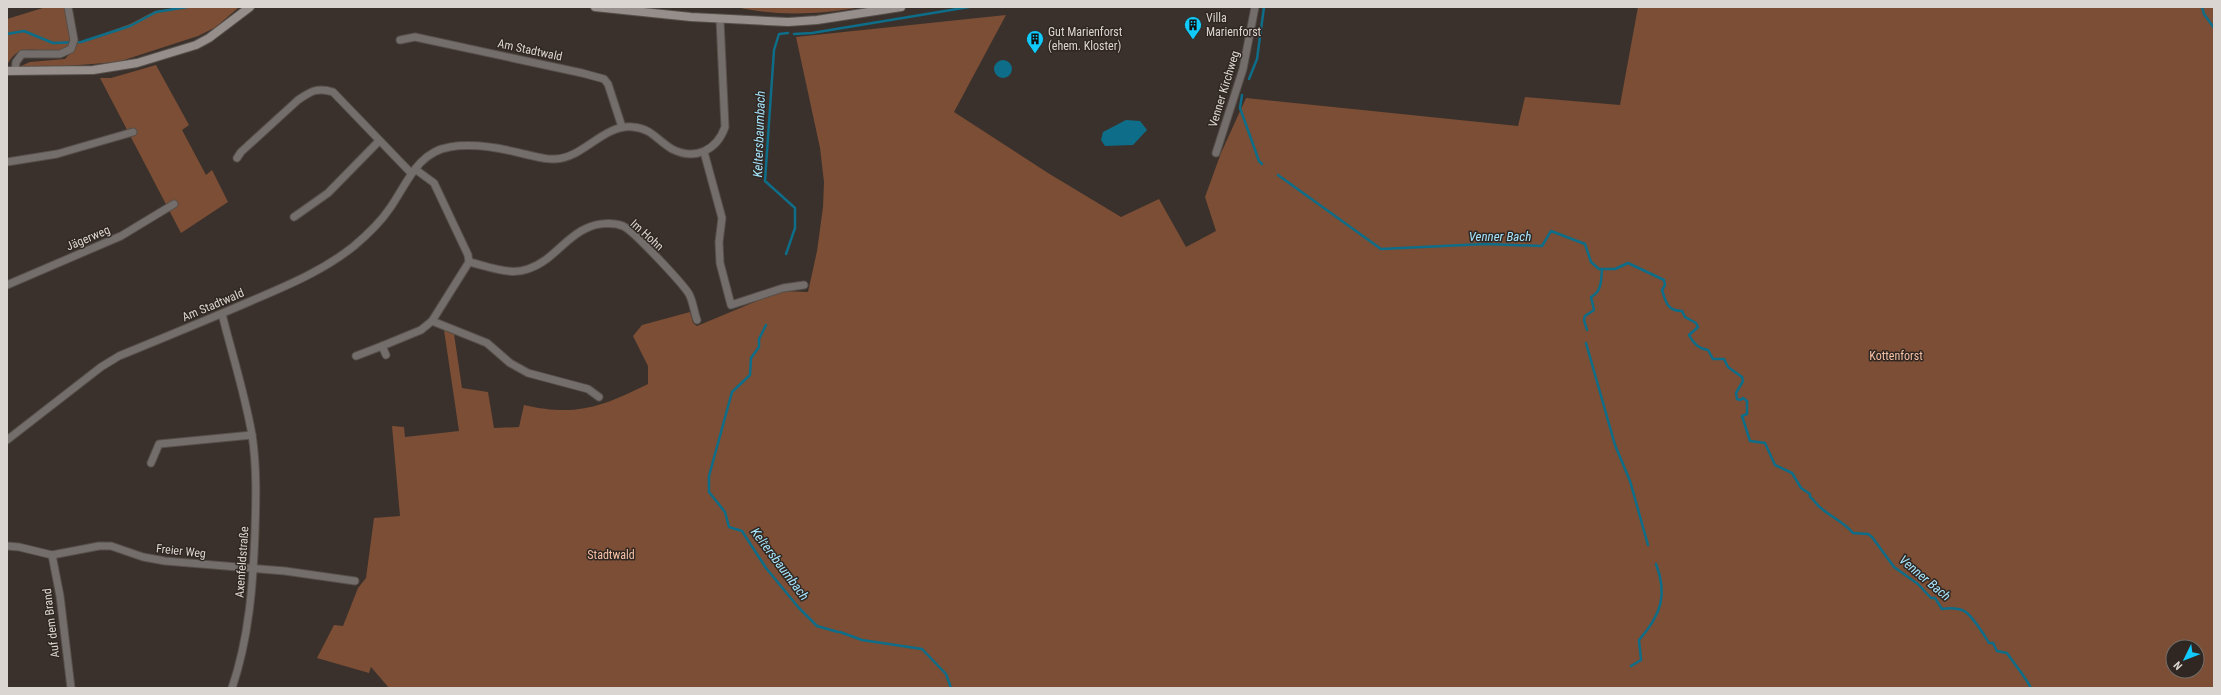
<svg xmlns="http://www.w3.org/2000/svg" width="2221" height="695" font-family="'Roboto Condensed',sans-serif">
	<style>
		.green { fill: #7b4e35; fill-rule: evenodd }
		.water { fill: #0e6d88 }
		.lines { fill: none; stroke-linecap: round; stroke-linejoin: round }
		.stream { stroke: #0e6d88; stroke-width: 2.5 }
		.minor-casing { stroke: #574f4a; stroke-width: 9 }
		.secondary-casing { stroke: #574f4a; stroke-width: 10 }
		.minor { stroke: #736e6b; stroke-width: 7 }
		.secondary { stroke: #968e8a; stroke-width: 8 }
		.labels { text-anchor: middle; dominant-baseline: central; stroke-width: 3; stroke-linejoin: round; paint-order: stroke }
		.poi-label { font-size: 12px; fill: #dbd5d2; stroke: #302722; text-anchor: start }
		.street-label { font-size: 12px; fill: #dbd5d2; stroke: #302722 }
		.park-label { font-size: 12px; fill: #f5c0a4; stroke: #302722 }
		.water-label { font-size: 13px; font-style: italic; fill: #a5e4fc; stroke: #302722 }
	</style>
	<rect width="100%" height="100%" fill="#3a312c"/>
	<g class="green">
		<path d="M46 7H64L70 39 69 47C45 60 22 35 7 65V19Z"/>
		<path d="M184 7H239L216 27 198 36 118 62 66 66 22 67 21 66 30 62 65 59 74 49 75 42 83 41 130 24 155 11Z"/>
		<path d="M736 7H863C820 14 780 17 736 7Z"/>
		<path d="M1638 7H2214V688H389L371 667 369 673 317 658 334 625 343 626 358 588 366 578 374 518 400 516 392 426 404 427 405 437 459 431 444 330 454 334 462 388 488 392 494 428 519 427 524 405C576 417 601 407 648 384V366L633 336 642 325 690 312 693 323 697 326 781 291 808 292 817 251 823 207 824 182 820 148 796 37 1006 15 954 112 1048 173 1121 217 1159 199 1186 247 1216 231 1205 197 1221 153 1246 98 1518 126 1525 97 1620 105ZM2173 647H2197V671H2173Z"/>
		<path d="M156 65 189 125 182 130 206 175 212 170 228 202 181 233 100 78H111Z"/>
	</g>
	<g class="water">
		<circle cx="1003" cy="69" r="9"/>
		<path d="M1126 120 1140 121 1147 130 1133 145 1105 146 1101 140 1103 132Z"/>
	</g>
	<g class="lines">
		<g class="stream">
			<path d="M2202 7 2204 14 2214 28"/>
			<path d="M7 34 24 31 53 43 81 42 130 26 156 12 187 7"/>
			<path d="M794 34 812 33 969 7"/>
			<path d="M1249 79 1257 59 1264 7"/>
			<path d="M1242 95 1240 108 1259 161 1262 164"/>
			<path d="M1278 175 1381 249 1485 244 1542 246 1551 231 1585 244 1591 262 1599 269H1615L1628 263 1664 280 1665 285 1662 290C1666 302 1667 311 1682 311L1685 317 1696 323 1698 327 1689 335C1693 343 1699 349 1708 350L1713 359H1724L1728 367 1742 377 1743 381 1736 393 1737 399 1740 400 1743 398 1747 401V414L1742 416 1750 441 1765 443 1775 465 1792 473 1801 488 1810 494V497C1815 500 1816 505 1821 508 1831 517 1844 522 1853 533L1868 534 1872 537 1894 567 1918 584 1931 598H1935L1942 609C1949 608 1958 608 1964 611 1971 614 1985 636 1989 643H1993L1997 651 2007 653C2015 665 2025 676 2031 688"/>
			<path d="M786 254 795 228V208L765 181 774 50 779 34 788 33"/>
			<path d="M766 325 759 339V347L751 358 750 375 732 392 709 476V492L725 512 729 527 742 531 766 568 799 608 817 626 838 632"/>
			<path d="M1587 330 1584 320 1585 316 1594 310 1591 297C1602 291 1601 281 1602 269"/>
			<path d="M1586 343 1615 445 1630 481 1648 545"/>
			<path d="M840 632 862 640 922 649 946 674 951 688"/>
			<path d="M1631 666 1641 660 1639 640C1661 615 1668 595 1656 564"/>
		</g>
		<defs>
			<g id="minor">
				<path d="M400 40 415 37 582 73 604 79 608 84 622 127"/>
				<path d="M15 71 16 62 22 54H60L71 49 74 40 68 7"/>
				<path d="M704 152 722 218 719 242 720 263 731 305 783 288 804 285"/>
				<path d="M1216 153 1243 69 1255 7"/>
				<path d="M237 158 241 152 298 100C311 91 318 87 333 92L411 173"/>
				<path d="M7 162 57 154 133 132"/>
				<path d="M294 217 328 193 379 141"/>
				<path d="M469 262C487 266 510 276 528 269 553 261 565 237 587 228 597 223 613 222 623 226 633 230 683 284 689 294 693 301 694 312 697 320"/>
				<path d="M7 285 121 236 174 204"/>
				<path d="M222 314C232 354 245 394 252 435 257 467 256 500 255 532 253 585 249 638 232 688"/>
				<path d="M432 321 487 343 510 363 528 373 588 389 599 397"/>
				<path d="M386 355 382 346 421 330 432 321 469 262 468 255 434 183 415 169"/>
				<path d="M356 356 382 346"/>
				<path d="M7 440 101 367 119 356C163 338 207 320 251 301 286 286 323 271 354 246 367 235 380 223 390 208 407 184 417 152 450 147 474 143 501 148 524 154 534 156 545 160 555 159 584 158 603 124 633 127 651 128 658 141 672 149 695 161 717 150 725 127L720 20"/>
				<path d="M151 463 159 444 252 435"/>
				<path d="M7 546 19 547 52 555 99 546H111L143 557 165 561 285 571 355 581"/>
				<path d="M52 555 60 596 71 688"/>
			</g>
			<g id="secondary">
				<path d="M595 7 691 17 788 22 817 20 901 7"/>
				<path d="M7 71 93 70 137 63 196 45 209 38 250 7"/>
			</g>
		</defs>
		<use href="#minor" class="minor-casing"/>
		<use href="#secondary" class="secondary-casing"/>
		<use href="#minor" class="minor"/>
		<use href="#secondary" class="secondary"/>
	</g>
	<defs>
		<symbol id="building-pin" viewBox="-11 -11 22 30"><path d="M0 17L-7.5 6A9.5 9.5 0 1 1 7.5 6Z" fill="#11cafb" stroke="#302722"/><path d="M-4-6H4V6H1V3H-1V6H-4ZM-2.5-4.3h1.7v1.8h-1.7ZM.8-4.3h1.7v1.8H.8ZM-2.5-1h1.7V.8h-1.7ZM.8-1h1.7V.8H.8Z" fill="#111"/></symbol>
	</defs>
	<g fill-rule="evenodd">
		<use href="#building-pin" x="1183" y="15" width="20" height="27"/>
		<use href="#building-pin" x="1025" y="29" width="20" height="27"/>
	</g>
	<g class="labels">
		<g class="poi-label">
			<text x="1206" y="18">Villa<tspan x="1206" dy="14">Marienforst</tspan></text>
			<text x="1048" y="32">Gut Marienforst<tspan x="1048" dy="14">(ehem. Kloster)</tspan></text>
		</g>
		<g class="street-label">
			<text transform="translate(530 50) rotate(12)">Am Stadtwald</text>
			<text transform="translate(1224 89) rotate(-73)">Venner Kirchweg</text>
			<text transform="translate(647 235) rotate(42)">Im Hohn</text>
			<text transform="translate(88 238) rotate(-23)">Jägerweg</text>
			<text transform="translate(213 305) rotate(-23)">Am Stadtwald</text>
			<text transform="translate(181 551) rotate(6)">Freier Weg</text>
			<text transform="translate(242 562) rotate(-86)">Axenfeldstraße</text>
			<text transform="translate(51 623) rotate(-97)">Auf dem Brand</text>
		</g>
		<g class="park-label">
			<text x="1896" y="356">Kottenforst</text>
			<text x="611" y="555">Stadtwald</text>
		</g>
		<g class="water-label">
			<text transform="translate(759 134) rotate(-88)">Keltersbaumbach</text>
			<text x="1500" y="236">Venner Bach</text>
			<text transform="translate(780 564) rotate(53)">Keltersbaumbach</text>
			<text transform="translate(1925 578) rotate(40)">Venner Bach</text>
		</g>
	</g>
	<rect width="2221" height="695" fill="none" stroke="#dbd5d2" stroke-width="16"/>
	<g transform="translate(2185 659) rotate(227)"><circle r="19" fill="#302722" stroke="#746d68"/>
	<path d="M0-3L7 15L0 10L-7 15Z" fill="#11cafb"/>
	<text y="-6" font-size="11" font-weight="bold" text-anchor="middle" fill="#dbd5d2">N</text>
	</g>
</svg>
